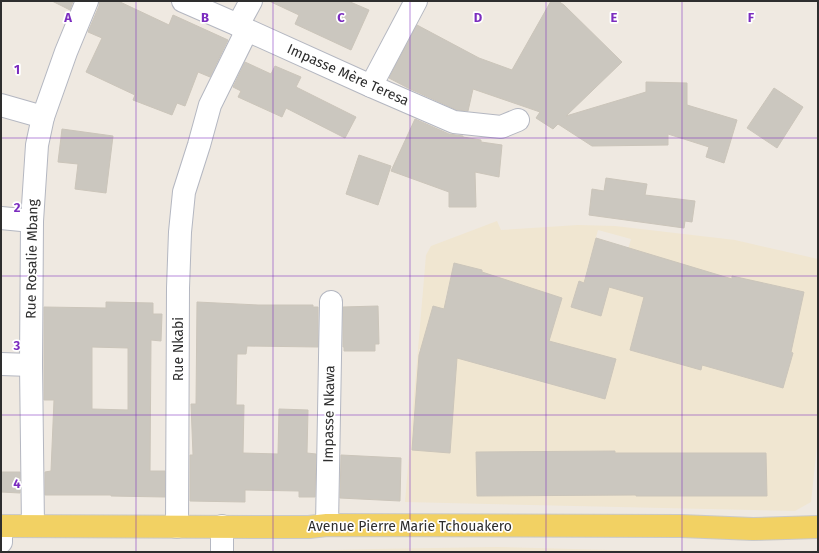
<svg xmlns="http://www.w3.org/2000/svg" width="819" height="553" font-family="'Fira Sans',sans-serif">
	<style>
		.education { fill: #f0e6d1; fill-rule: evenodd }
		.building { fill: #cbc7bf; stroke: #cbc5ba; fill-rule: evenodd }
		.lines { fill: none; stroke-linecap: round; stroke-linejoin: round }
		.minor-casing { stroke: #b4b7c1; stroke-width: 24 }
		.major-casing { stroke: #c9c9c9; stroke-width: 24 }
		.minor { stroke: #fff; stroke-width: 22 }
		.major { stroke: #f2d163; stroke-width: 22 }
		.grid { fill: none; stroke: #7b2cbf; stroke-width: 1; stroke-opacity: 0.55 }
		.labels { text-anchor: middle; dominant-baseline: central; stroke-width: 3.5; stroke-linejoin: round; paint-order: stroke }
		.street-label { font-size: 14px; fill: #2e2e2e; stroke: #fff }
		.grid-label { font-size: 13px; text-anchor: middle; font-weight: bold; fill: #7b2cbf; stroke: #fff; stroke-width: 3.5; stroke-linejoin: round; paint-order: stroke }
	</style>
	<rect width="100%" height="100%" fill="#efe9e1"/>
	<g class="education">
		<path d="M497 221 501 230 578 225 615 226 735 240 818 259V437L811 502 795 511 405 502 426 255 431 246ZM598 230 631 239 617 289 584 280ZM454 264 482 270 474 307 445 301ZM732 277 804 292 796 328 725 312ZM579 281 608 290 601 315 571 307ZM433 306 487 321 477 356 423 341ZM639 315 710 335 701 370 630 350ZM501 328 605 399 490 368ZM722 333 793 353 783 388 713 368ZM419 349 457 352 450 452 412 449ZM615 451V495L477 496 476 452ZM637 453H766L767 496H637Z"/>
		<path d="M497 547 683 552H258L374 549Z"/>
	</g>
	<g class="building">
		<path d="M52 1H73L70 10Z"/>
		<path d="M99 1H118L169 25 173 15 228 40 210 77 198 72 185 106 177 103 172 115 133 100 135 95 86 72 102 38 88 32 99 6Z"/>
		<path d="M269 1H348L369 10 351 50 295 24 299 15Z"/>
		<path d="M551 1H558L564 5 622 62 566 116 646 92V82L687 83V105L737 120 724 163 706 157 709 147 668 134V145L592 146 558 124 553 129 536 118 540 112 473 89 468 111 457 110 408 88 389 78 417 25 479 58 512 70Z"/>
		<path d="M245 62 271 74 275 66 301 77 296 87 356 117 345 138 286 108 282 117 238 97 241 91 233 87Z"/>
		<path d="M774 88 803 107 777 148 747 128Z"/>
		<path d="M415 119 449 134 463 136V137L481 140V142L502 145 499 177 475 172 476 207H449V192L391 171Z"/>
		<path d="M62 129 113 136 106 193 75 189 78 164 58 162Z"/>
		<path d="M359 155 391 166 378 205 346 194Z"/>
		<path d="M606 178 647 184 645 195 695 201 692 222 685 221 684 228 589 215 592 189 604 191Z"/>
		<path d="M596 238 732 279V276L804 292 791 352 793 353 783 388 702 365 701 370 630 350 644 297 609 287 601 316 571 307 579 281 584 283Z"/>
		<path d="M454 263 482 270V272L562 298 549 341 616 359 605 399 457 358 450 453 412 450 419 355 433 306 444 309Z"/>
		<path d="M106 302 153 303V314H162L161 341 151 340 150 471H165V497L111 496V495H45V472L51 471 54 400H44V307L106 308ZM92 347 128 348V410L92 409Z"/>
		<path d="M197 302 258 305H313V307H318V347L247 346 246 354H237L236 405H244L243 453 278 454 279 409 308 410 307 453 316 454 315 497H299V491L245 490V502L190 501V455H193L191 404H196Z"/>
		<path d="M378 306 379 344H375V351H344V347H343V307Z"/>
		<path d="M615 451V453H766L767 496H636V495L477 496 476 452Z"/>
		<path d="M341 455 401 458 400 501 340 498Z"/>
		<path d="M1 472H20V493L1 492Z"/>
	</g>
	<g class="lines">
		<defs>
			<g id="minor">
				<path d="M183 1 238 25 247 30 371 86 454 122 501 127 518 120"/>
				<path d="M238 25 251 1"/>
				<path d="M371 86 416 1"/>
				<path d="M1 105 43 117"/>
				<path d="M1 218 32 221"/>
				<path d="M1 364 31 365"/>
				<path d="M327 525 331 302"/>
				<path d="M33 526 31 365 32 221 37 145 43 117 66 52 87 1"/>
				<path d="M177 527 178 288 180 232 184 192 199 145 210 105 247 30"/>
				<path d="M1 542V526"/>
				<path d="M222 552V526"/>
			</g>
			<path id="major" d="M1 526 275 527H309L327 525 681 526 753 529 818 527"/>
		</defs>
		<use href="#minor" class="minor-casing"/>
		<use href="#major" class="major-casing"/>
		<use href="#minor" class="minor"/>
		<use href="#major" class="major"/>
	</g>
	<path class="grid" d="M136 1V552M273 1V552M410 1V552M546 1V552M682 1V552M1 138H818M1 276H818M1 415H818"/>
	<g class="labels">
		<g class="street-label">
			<text transform="translate(348 75) rotate(24)">Impasse Mère Teresa</text>
			<text transform="translate(32 259) rotate(-89)">Rue Rosalie Mbang</text>
			<text transform="translate(178 349) rotate(-90)">Rue Nkabi</text>
			<text transform="translate(329 414) rotate(-89)">Impasse Nkawa</text>
			<text x="410" y="526">Avenue Pierre Marie Tchouakero</text>
		</g>
	</g>
	<g class="grid-label">
		<text x="68" y="22">A</text>
		<text x="205" y="22">B</text>
		<text x="341" y="22">C</text>
		<text x="478" y="22">D</text>
		<text x="614" y="22">E</text>
		<text x="751" y="22">F</text>
		<text x="17" y="74">1</text>
		<text x="17" y="212">2</text>
		<text x="17" y="350">3</text>
		<text x="17" y="488">4</text>
	</g>
	<rect width="819" height="553" fill="none" stroke="#2e2e2e" stroke-width="4"/>
</svg>
